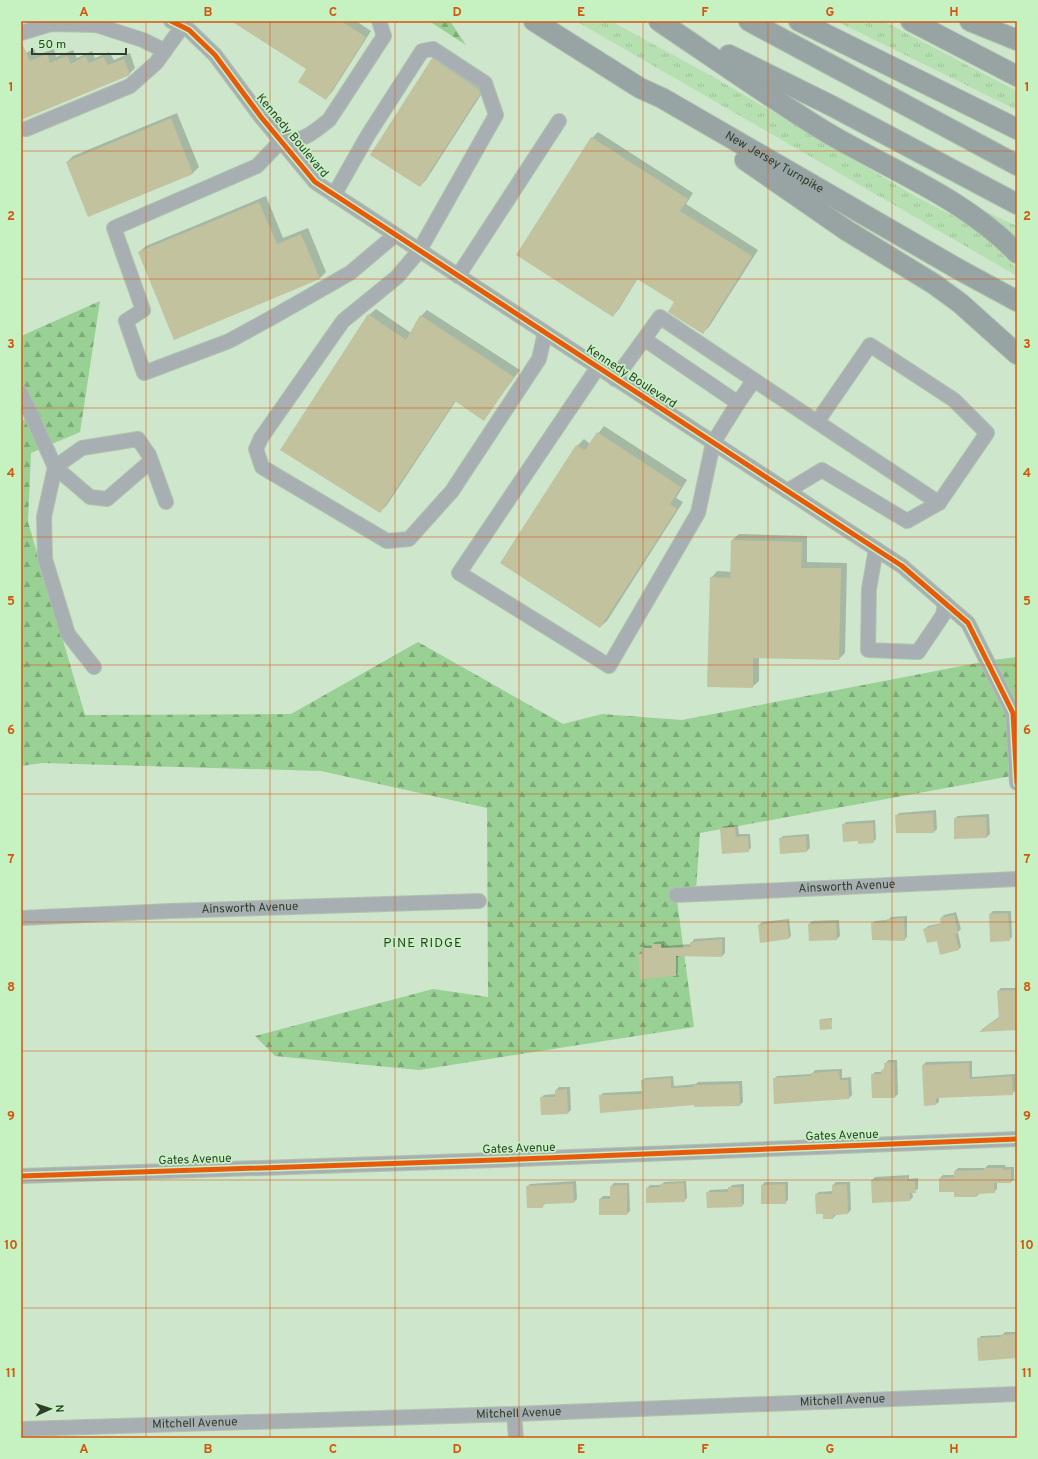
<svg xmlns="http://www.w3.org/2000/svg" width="1038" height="1459" font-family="Overpass,sans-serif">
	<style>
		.grass { fill: url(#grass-tufts) }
		.forest { fill: url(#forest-firs) }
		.shadow { fill: #0003 }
		.building { fill: #c2c29f }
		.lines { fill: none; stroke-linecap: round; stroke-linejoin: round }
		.minor-casing { stroke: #b0c2ae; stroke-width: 16 }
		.highway-casing { stroke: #b0c2ae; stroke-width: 22 }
		.minor { stroke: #a8afb2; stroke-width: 14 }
		.highway { stroke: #98a3a3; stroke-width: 20 }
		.cycleway-casing { stroke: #c6f1c1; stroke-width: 8 }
		.cycleway { stroke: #e8590c; stroke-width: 5 }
		.grid { fill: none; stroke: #d5560f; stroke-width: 1; stroke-opacity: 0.55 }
		.labels { text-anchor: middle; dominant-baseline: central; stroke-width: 3.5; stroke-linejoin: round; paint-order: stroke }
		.street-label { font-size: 12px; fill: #2e3f2c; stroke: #c6f1c1 }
		.neighbourhood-label { font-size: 13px; letter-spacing: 1px; fill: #2e3f2c; stroke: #c6f1c1 }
		.neatline { fill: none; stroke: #d5560f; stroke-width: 1.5 }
		.grid-label { font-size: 13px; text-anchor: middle; font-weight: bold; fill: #d5560f }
	</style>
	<defs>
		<pattern id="grass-tufts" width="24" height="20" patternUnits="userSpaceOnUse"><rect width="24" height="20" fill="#b6e0b2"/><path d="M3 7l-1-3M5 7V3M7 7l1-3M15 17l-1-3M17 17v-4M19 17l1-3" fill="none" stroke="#9dc199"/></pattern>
		<pattern id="forest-firs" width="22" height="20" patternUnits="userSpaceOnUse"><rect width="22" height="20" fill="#99d094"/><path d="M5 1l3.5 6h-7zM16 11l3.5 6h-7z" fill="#7daa79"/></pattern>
	</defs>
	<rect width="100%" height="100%" fill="#cee6cc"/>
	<g class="grass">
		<path d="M576 21H611L717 79 915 196 976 228 1017 269V276Z"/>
		<path d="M836 21H883L1017 91V110Z"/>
		<path d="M982 210 1017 226V239Z"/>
	</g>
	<g class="forest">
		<path d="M429 21H450L466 45Z"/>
		<path d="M100 301 80 432 31 453 28 522 85 715 291 714 418 642 563 724 602 714 682 720 993 660 1017 657V775L700 833 696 891 676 893 694 1027 419 1070 275 1056 255 1036 433 989 488 997 487 808 321 771 42 763 21 766V421L28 418 21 401V336Z"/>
	</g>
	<g class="shadow">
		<path d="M240 21H356L371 31 332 92 325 99 308 69Z"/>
		<path d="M34 49 37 55 54 49 56 57 73 50 77 58 92 51 95 58 109 52 114 60 130 53 135 68 129 74 21 119V55Z"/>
		<path d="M439 53 486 87 426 180 420 186 432 59Z"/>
		<path d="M177 113 199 167 193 173 89 216 67 162 73 156Z"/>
		<path d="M598 132 693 193 686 204 758 250 709 327 702 333 676 301 638 278 619 309 613 316 592 138Z"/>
		<path d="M266 196 283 238 308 228 326 272 319 279 139 252 146 246Z"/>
		<path d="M376 309 411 333 421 316 427 310 520 370 483 420 456 401 387 505 380 512 369 315Z"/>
		<path d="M604 426 687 480 676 498 683 502 607 621 600 627 577 446 584 439 590 444Z"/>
		<path d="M739 534 807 536V562L847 563 845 653 839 659 759 657V681L752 687 711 578 717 571 732 572V540Z"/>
		<path d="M936 810 937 829 934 832 896 816 899 813Z"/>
		<path d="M989 814 990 834 987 837 955 818 958 816Z"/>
		<path d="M875 820 876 839 873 842 859 840 843 825 846 822Z"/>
		<path d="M738 825 739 834H750L751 848 748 851 721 829 724 826Z"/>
		<path d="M809 834 810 848 807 851 780 839 783 836Z"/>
		<path d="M993 911H1011L1012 937 1009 940 990 914Z"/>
		<path d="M956 912 961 929 958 932 961 947 958 950 937 939 925 929 928 926 942 923 941 918 944 915Z"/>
		<path d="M907 916V937L904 940 873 923 875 921 888 920 891 917Z"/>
		<path d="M789 919 791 936 788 939 759 925 762 922Z"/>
		<path d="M839 920 840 936 837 939 809 924 812 921Z"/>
		<path d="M725 937V953L722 956 678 955V972L675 975 639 954 645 946 652 945 655 942 664 941V946L691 944 694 939Z"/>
		<path d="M1001 988H1017V1029L981 1030 999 1017 998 991Z"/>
		<path d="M832 1018 831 1028 820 1020 822 1019Z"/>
		<path d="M888 1060H897L898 1094 895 1097H872V1075L875 1072H882Z"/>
		<path d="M972 1061V1077L1015 1074V1091L1012 1094 939 1097V1102L936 1104 925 1105 923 1065 926 1062Z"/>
		<path d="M842 1069V1078L851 1077 852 1095 849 1098 774 1079 777 1076 812 1074 815 1070Z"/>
		<path d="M673 1076 674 1086 696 1084 698 1082 742 1081 743 1102 740 1105 695 1104 600 1096 603 1093 643 1091 642 1081 645 1078Z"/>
		<path d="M559 1087H570L571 1110 568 1113 542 1114 541 1098 544 1095 556 1094V1090Z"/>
		<path d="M988 1165H1006L1005 1167H1014V1179L1011 1182H997V1189L994 1192 980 1193 977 1196 955 1191 940 1178 943 1175H955V1171L958 1168H985Z"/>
		<path d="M909 1175V1179L918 1178V1189L912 1192 913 1197 910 1200 872 1180 875 1177Z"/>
		<path d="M576 1181 577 1199 574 1202 546 1203 542 1207 527 1187 530 1184Z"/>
		<path d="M686 1181 687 1198 684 1201 647 1188 650 1185H661L664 1182Z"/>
		<path d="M765 1182H788V1200L785 1203 762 1185Z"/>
		<path d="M836 1182H850L851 1210 848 1213 836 1215 833 1218 824 1213 816 1194 819 1192 833 1191V1185Z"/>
		<path d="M614 1183H629L630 1211 627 1214 600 1199 603 1196H611V1186Z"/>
		<path d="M744 1184V1204L741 1206 707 1193 710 1190 729 1189 732 1185Z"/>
		<path d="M1005 1332H1017V1357L979 1360 978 1339 981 1336 1002 1335Z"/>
	</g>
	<g class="building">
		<path d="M231 21H341L366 37 326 100 298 82 306 69Z"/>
		<path d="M21 41 30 61 47 54 50 63 67 56 71 64 85 56 89 63 103 57 108 65 124 59 130 75 21 120Z"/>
		<path d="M432 58 478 89 480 94 420 187 370 155Z"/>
		<path d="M171 118 193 174 88 217 66 162Z"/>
		<path d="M591 137 688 199 680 211 752 256 703 334 668 312 674 302 637 279 613 317 516 255Z"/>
		<path d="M259 202 277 244 301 234 320 279 174 340 138 252Z"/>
		<path d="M368 314 406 340 420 315 514 377 484 421 455 401 380 513 280 450Z"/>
		<path d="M597 432 681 487 670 504 677 509 600 628 500 563 576 445 585 450Z"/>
		<path d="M731 540 802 542 801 568H841L839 660 753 658V688L707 687 710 577 730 578Z"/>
		<path d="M933 813 934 833H896L895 815Z"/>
		<path d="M986 817 987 838 954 839V818Z"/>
		<path d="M873 823 874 843 858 844V841L843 842 842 824Z"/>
		<path d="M735 827 736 837 748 836 749 852 722 854 720 828Z"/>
		<path d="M806 836 807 852 780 854 779 838Z"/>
		<path d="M1008 913 1010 941 990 942 989 914Z"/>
		<path d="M954 915 958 933 955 934 959 950 940 955 937 941 927 943 923 929 941 924 940 918Z"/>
		<path d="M904 918 905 941 872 940 871 923 887 922V919Z"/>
		<path d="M787 921 789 939 760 943 758 925Z"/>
		<path d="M836 923 837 940 809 941 808 924Z"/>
		<path d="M722 939V957L676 956V976L640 979 638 954H642L641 948H652L651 944H661V948L690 947V942Z"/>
		<path d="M1017 990V1030L979 1032 999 1018 997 991Z"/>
		<path d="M831 1019 832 1029 820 1030 819 1020Z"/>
		<path d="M894 1062 895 1098H872L871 1074H881V1070L885 1069 884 1063Z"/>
		<path d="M969 1063 970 1079 1012 1076 1013 1095 936 1098V1105L924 1106 922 1065Z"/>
		<path d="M839 1071 840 1080H848L849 1099 774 1104 773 1078 811 1076V1073Z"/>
		<path d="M671 1078V1088L694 1087V1085L739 1084 740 1106 694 1107V1105L600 1113 599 1095 642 1094 641 1080Z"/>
		<path d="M567 1089 568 1114 541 1115 540 1097H555V1090Z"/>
		<path d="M984 1168H1003V1170L1011 1169V1183H994L995 1193 977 1194V1197H954V1192H939V1178L954 1177V1171L984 1170Z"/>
		<path d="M907 1178V1181H915L916 1193H910V1201L872 1203 871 1180Z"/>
		<path d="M684 1183 685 1202 646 1203V1188L659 1187 660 1184Z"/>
		<path d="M573 1184 574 1203 543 1204V1208H527L526 1186Z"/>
		<path d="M785 1184 786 1204H761V1185Z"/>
		<path d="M847 1184 848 1214 833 1215V1219H823V1214H816L815 1194H832V1185Z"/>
		<path d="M627 1185V1215H599V1199H610V1186Z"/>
		<path d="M728 1187H741L742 1207 707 1208 706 1192H728Z"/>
		<path d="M1017 1334V1358L978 1361 977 1338 1001 1337V1335Z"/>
	</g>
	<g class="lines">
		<defs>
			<g id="minor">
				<path d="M171 21 189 30 215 55 261 117 315 182 902 566 968 623 1013 713 1017 783"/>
				<path d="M379 21 384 36 329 120C311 134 305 141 281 141L257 166 114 228 143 310 126 321 144 373 229 341 273 317 350 273 395 235"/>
				<path d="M21 33 51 24 96 25 143 40 165 51"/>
				<path d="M21 129H26L130 86 156 63 182 27"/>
				<path d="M334 195 368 135 422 51 433 49 485 83 496 115 419 251 397 277 343 321 261 438 256 449 262 467 387 541 409 539 452 491 539 359 545 333"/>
				<path d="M458 276 559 121"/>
				<path d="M598 367 459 573 609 666 698 513 713 443 738 403"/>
				<path d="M615 379 660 317 754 380 738 403 644 339"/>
				<path d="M754 380 939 503 987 433 954 400 870 345 817 422"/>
				<path d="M21 393 55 467 90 497 107 499 151 461"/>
				<path d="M787 491 822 470 907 521 939 503"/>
				<path d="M876 549 869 589 868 650 918 652 943 615 945 603"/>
				<path d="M94 667 68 634 45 559 44 517 55 467 82 448 138 439 149 455 166 502"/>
				<path id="s1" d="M676 895 1017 879"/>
				<path id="s2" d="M21 918 170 911 479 901"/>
				<path d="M21 1176 495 1160 1017 1139"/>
				<path d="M514 1414 516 1438"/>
				<path id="s3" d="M21 1429 514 1414 1017 1394"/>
			</g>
			<g id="highway">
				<path id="s4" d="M534 21 640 88 662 98 958 269 1017 301"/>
				<path d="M659 21C714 58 769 97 826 132 890 170 964 198 1017 253"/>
				<path d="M749 21 1017 165"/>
				<path d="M799 21 1017 129"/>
				<path d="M911 21 1017 76"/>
				<path d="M970 21 1017 40"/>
				<path d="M729 55 832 106 1017 204"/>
				<path d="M745 160 846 230 934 284 960 303 1017 354"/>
			</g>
		</defs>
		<use href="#minor" class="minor-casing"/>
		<use href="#highway" class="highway-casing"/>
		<use href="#minor" class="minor"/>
		<use href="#highway" class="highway"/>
		<defs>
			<g id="cycleway">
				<path d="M171 21 189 30 215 55 261 117 315 182 902 566 968 623 1013 713 1017 783"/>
				<path d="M21 1176 495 1160 1017 1139"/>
			</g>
		</defs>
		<use href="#cycleway" class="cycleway-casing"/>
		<use href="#cycleway" class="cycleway"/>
	</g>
	<path class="grid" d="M146 21V1438M270 21V1438M395 21V1438M519 21V1438M643 21V1438M768 21V1438M892 21V1438M21 151H1017M21 279H1017M21 408H1017M21 537H1017M21 665H1017M21 794H1017M21 922H1017M21 1051H1017M21 1180H1017M21 1308H1017"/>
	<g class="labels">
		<g class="street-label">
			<text transform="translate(292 136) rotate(50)">Kennedy Boulevard</text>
			<text stroke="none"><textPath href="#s4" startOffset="279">New Jersey Turnpike</textPath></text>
			<text transform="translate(631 377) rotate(33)">Kennedy Boulevard</text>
			<text stroke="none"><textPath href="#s1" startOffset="171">Ainsworth Avenue</textPath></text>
			<text stroke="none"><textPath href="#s2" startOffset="229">Ainsworth Avenue</textPath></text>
			<text transform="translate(842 1136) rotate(-2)">Gates Avenue</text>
			<text transform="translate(519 1149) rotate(-2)">Gates Avenue</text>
			<text transform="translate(195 1160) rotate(-2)">Gates Avenue</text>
			<text stroke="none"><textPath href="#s3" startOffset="822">Mitchell Avenue</textPath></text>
			<text stroke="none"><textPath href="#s3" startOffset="498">Mitchell Avenue</textPath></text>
			<text stroke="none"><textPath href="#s3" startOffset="174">Mitchell Avenue</textPath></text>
		</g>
		<g class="neighbourhood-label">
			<text x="423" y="944">PINE RIDGE</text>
		</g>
	</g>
	<rect width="1038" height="1459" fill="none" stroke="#c6f1c1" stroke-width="44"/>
	<g transform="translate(50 1409) rotate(87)" stroke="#c6f1c1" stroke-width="3" paint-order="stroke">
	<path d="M0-3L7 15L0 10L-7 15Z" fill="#2e3f2c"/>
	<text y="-6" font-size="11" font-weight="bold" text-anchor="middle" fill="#2e3f2c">N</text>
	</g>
	<path d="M32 48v6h94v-6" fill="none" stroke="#2e3f2c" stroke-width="2"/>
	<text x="38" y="48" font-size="12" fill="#2e3f2c" stroke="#c6f1c1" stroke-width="3" paint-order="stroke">50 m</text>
	<rect x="22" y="22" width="994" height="1415" class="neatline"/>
	<g class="grid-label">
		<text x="84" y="16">A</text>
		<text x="208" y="16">B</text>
		<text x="333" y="16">C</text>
		<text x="457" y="16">D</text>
		<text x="581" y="16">E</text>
		<text x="705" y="16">F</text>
		<text x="830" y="16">G</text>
		<text x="954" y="16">H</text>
		<text x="11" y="91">1</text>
		<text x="1027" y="91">1</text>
		<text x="11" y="220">2</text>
		<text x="1027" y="220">2</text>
		<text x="11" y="348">3</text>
		<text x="1027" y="348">3</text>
		<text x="11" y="477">4</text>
		<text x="1027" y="477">4</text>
		<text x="11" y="605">5</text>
		<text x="1027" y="605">5</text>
		<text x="11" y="734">6</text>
		<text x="1027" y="734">6</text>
		<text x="11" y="863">7</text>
		<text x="1027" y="863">7</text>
		<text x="11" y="991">8</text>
		<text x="1027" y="991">8</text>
		<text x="11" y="1120">9</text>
		<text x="1027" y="1120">9</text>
		<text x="11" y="1249">10</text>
		<text x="1027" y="1249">10</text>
		<text x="11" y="1377">11</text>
		<text x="1027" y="1377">11</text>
		<text x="84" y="1453">A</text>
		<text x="208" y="1453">B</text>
		<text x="333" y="1453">C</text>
		<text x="457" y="1453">D</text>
		<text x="581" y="1453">E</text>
		<text x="705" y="1453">F</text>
		<text x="830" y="1453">G</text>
		<text x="954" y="1453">H</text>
	</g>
</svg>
